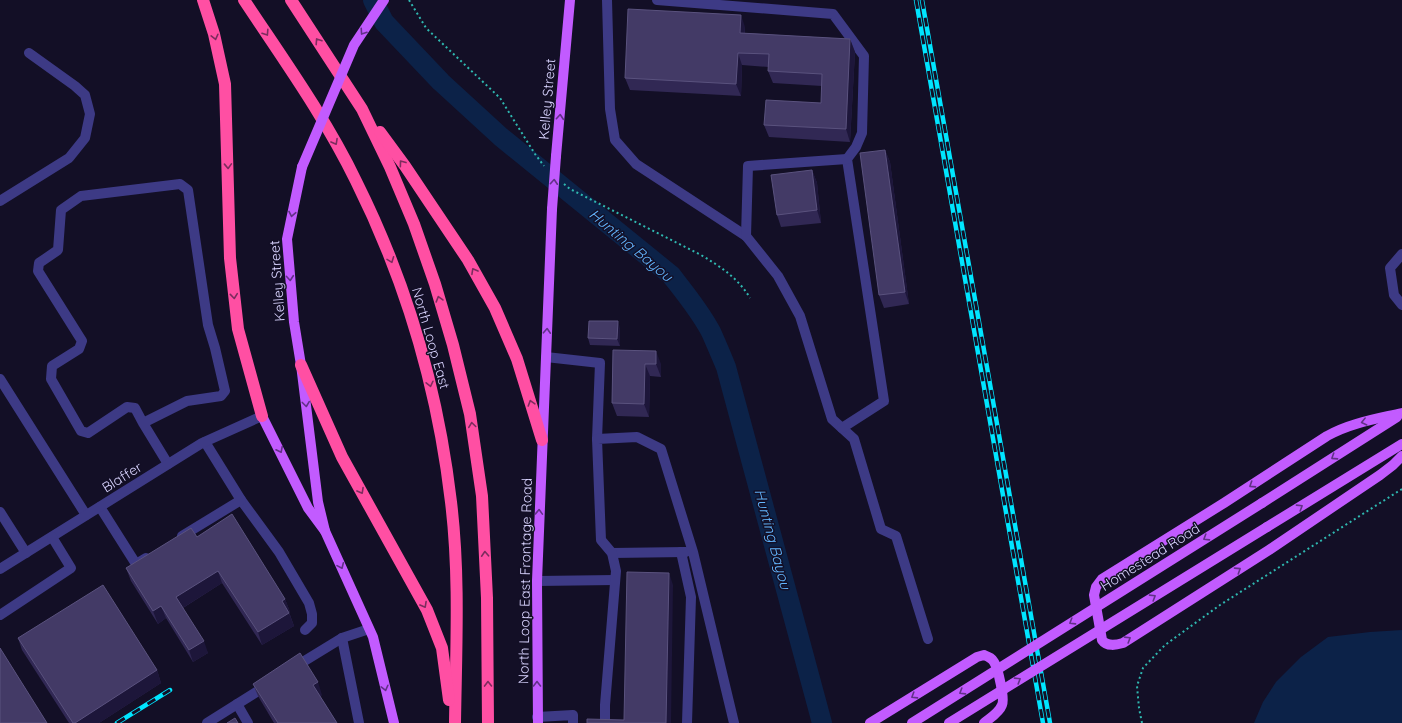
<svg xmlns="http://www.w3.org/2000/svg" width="1402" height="723" font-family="Quicksand,sans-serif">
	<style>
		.water { fill: #0c2248 }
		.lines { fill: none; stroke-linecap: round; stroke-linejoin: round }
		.river { stroke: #0c2248; stroke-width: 20 }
		.path { stroke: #2fb8b0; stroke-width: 2; stroke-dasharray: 2 3; stroke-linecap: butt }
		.minor { stroke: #3d3a85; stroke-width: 10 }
		.major { stroke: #c25bff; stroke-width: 10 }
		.highway { stroke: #ff4fa3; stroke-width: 12 }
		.rail-casing { stroke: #00e5ff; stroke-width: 4.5 }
		.rail { stroke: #130f26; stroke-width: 3; stroke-dasharray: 9; stroke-linecap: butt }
		.major-bridge { stroke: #c25bff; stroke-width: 10 }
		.wall { fill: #312854 }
		.shaded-wall { fill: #1d163a }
		.building { fill: #433a66; stroke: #5a527e }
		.oneway { stroke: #623188 }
		.oneway2 { stroke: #7d2c5e }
		.labels { text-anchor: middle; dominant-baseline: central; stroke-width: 3; stroke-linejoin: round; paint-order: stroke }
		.street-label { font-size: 14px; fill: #d9d4ff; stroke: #130f26 }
		.water-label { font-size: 15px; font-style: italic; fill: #62b6ff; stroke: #130f26 }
	</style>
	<rect width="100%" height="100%" fill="#130f26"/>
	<path class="water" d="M1402 630V723H1254L1263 702 1276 682 1301 657 1328 637 1370 632Z"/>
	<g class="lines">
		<path class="river" d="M373 0 384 22 441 82 501 137 671 275C685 293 700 311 711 332 716 343 721 355 726 367L822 723"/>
		<g class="path">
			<path d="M409 0 426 28 500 98 535 154 544 166"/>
			<path d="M564 184 570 189 701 255C721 267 738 278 750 298"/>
			<path d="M1142 723 1139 708 1137 686 1143 668 1165 645 1220 605 1402 489"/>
		</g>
		<g class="minor">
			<path d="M607 0 610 109 615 140 636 164 746 236 778 276 800 316 832 419 854 439 881 529 896 536 928 639"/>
			<path d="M657 0 833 14 864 56 862 133 856 147 847 159 884 401 842 428"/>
			<path d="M0 201 69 158 85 138 90 114 85 95 75 86 29 53"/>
			<path d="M746 236 748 166 847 159"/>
			<path d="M1402 254 1390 268 1394 295 1402 305"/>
			<path d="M546 357 600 363 597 439"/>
			<path d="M0 379 86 515"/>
			<path d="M143 423 135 408 127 407 88 433 81 431 51 379 52 366 79 349 82 341 38 271 39 263 58 250 61 210 81 196 180 184 188 190 208 325 215 348 225 391 221 396 187 401 143 423 168 464"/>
			<path d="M241 500 279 552 309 603 312 614V623L305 630"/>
			<path d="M100 507 136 564 146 558"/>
			<path d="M0 512 26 553"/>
			<path d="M182 536 241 500 205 442"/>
			<path d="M681 552 691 597 687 723"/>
			<path d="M612 553 686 552"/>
			<path d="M0 569 202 443 262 416"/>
			<path d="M537 581 615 580"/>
			<path d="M0 615 71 568 52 537"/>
			<path d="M342 638 359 723"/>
			<path d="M293 668 342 638 369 629"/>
			<path d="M237 704 248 723"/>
			<path d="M537 717 573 715V723"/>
			<path d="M605 722V705L616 571 612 553 601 540 597 439 637 437 661 449 693 552 734 723"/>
			<path d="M207 723 266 686"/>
		</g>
		<g class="major">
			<path d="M556 156 570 0"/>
			<path d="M302 167 287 239 294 322 301 365 318 502 325 531"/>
			<path d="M1402 413C1376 419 1350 423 1327 436L1224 503 1102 579 1096 587 1094 595 1102 640C1107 647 1116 645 1123 643L1269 550 1380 475 1393 465 1402 456"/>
			<path d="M262 416 308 508 325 531 373 637 394 723"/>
			<path d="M1262 503 1397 417"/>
			<path d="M1267 527 1402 444"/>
			<path d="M538 723 537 581 552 209"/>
			<path d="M870 723 977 657 984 655C989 657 992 658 994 662 998 668 1005 699 1002 705 999 713 990 718 984 723"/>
		</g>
		<g class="highway">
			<path d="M203 0 214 34 225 84 230 258 238 329 262 416"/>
			<path d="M244 0C283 59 325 117 356 181 406 281 438 391 451 502 460 576 456 650 455 723"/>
			<path d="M291 0 362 109 390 167 414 224 435 284 453 345 470 414 482 496 487 598 488 723"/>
			<path d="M380 132 405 166 468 260 495 308 517 359 542 440"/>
			<path d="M301 365 342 457 427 610 442 648 449 700"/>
		</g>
		<defs>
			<g id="rail">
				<path d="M916 0 1043 723"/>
				<path d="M922 0 1050 723"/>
				<path d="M117 723 170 690"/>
			</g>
		</defs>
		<use href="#rail" class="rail-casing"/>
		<use href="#rail" class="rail"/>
		<g class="major-bridge">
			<path d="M302 167 354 45 384 0"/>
			<path d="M552 209 556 156"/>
			<path d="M912 723 1262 503"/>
			<path d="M949 723 1267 527"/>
		</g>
	</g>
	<g class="wall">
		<path d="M745 27V33L850 39 855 52 850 142 769 137 764 125 821 103 822 86 773 83 768 71 769 67 742 65 741 96 630 90 625 78Z"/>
		<path d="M885 150 890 162 909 304 884 308 879 295Z"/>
		<path d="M812 170 817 183 821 223 781 227 777 215Z"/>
		<path d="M620 328V346L590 345 588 338Z"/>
		<path d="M613 350 661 364V377L650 376 649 417 617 416 612 403Z"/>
		<path d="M197 537 285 599 290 612H289L294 626 262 645 222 583 183 608 208 653 193 662 166 618 158 624 131 581 126 568Z"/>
		<path d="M18 638 157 670 161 683 99 723H69L22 650Z"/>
		<path d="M253 684 322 695 320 696 337 723H274L258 696Z"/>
	</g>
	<g class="shaded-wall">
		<path d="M741 15 745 27 744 46 740 33Z"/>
		<path d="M850 39 855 52 850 142 846 129Z"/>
		<path d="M738 53 742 65 741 96 736 84Z"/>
		<path d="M885 150 890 162 909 304 905 292Z"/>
		<path d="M812 170 817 183 821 223 817 210Z"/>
		<path d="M618 321 620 328V346L617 339Z"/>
		<path d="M656 351 661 364V377L656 364Z"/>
		<path d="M645 364 650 376 649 417 644 404Z"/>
		<path d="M218 571 222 583 181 609 176 597Z"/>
		<path d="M669 573 673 585 671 723H666Z"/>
		<path d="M285 599 290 612 286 614 282 601Z"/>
		<path d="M161 606 166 618 158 624 153 611Z"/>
		<path d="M289 613 294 626 262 645 258 632Z"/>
		<path d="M204 641 208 653 193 662 189 650Z"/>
		<path d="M157 670 161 683 99 723H75Z"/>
		<path d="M318 682 322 695 318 697 313 685Z"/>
	</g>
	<g class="building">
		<path d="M628 9 741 15 740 33 850 39 846 129 764 125 766 100 821 103 822 74 768 71 769 54 738 53 736 84 625 78Z"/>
		<path d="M885 150 905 292 879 295 860 153Z"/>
		<path d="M812 170 817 210 777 215 771 175Z"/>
		<path d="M589 321H618L617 339 588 338Z"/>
		<path d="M613 350 656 351V364H645L644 404 612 403Z"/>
		<path d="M232 514 285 599 282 601 289 613 258 632 218 571 176 597 204 641 189 650 161 606 153 611 126 568 191 528 197 537Z"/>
		<path d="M627 572 669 573 666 723H587V719L624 720Z"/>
		<path d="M103 585 157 670 75 723H73L18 638Z"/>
		<path d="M0 648 47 723H0Z"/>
		<path d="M300 653 318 682 313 685 337 723H278L253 684Z"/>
		<path d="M235 718 238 723H227Z"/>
	</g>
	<defs><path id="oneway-chevron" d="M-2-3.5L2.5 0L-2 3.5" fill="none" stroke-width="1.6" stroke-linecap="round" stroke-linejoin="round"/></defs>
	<g class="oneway">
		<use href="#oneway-chevron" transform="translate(363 32) rotate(124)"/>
		<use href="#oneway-chevron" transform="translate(560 117) rotate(-85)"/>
		<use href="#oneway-chevron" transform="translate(554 182) rotate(-86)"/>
		<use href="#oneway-chevron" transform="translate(292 214) rotate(101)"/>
		<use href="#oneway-chevron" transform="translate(290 278) rotate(85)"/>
		<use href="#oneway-chevron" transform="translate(547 331) rotate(-87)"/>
		<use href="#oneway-chevron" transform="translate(306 404) rotate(83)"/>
		<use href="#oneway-chevron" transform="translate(1364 422) rotate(166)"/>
		<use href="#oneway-chevron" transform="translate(280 450) rotate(63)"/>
		<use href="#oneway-chevron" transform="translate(1334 457) rotate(147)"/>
		<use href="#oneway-chevron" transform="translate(1252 485) rotate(147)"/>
		<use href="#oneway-chevron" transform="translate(1300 507) rotate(-32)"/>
		<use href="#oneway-chevron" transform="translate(539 512) rotate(-88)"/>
		<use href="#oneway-chevron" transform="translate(1206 538) rotate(148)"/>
		<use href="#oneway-chevron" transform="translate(341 566) rotate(66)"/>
		<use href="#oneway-chevron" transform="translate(1238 570) rotate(-33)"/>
		<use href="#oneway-chevron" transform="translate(1153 597) rotate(-32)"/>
		<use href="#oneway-chevron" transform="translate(1072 622) rotate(148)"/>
		<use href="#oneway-chevron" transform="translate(1128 639) rotate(-32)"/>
		<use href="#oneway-chevron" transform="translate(1018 680) rotate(-32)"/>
		<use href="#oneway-chevron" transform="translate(537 684) rotate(-90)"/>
		<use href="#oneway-chevron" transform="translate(385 688) rotate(76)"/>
		<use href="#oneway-chevron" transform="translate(962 692) rotate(148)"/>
		<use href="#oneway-chevron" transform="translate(914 696) rotate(148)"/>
	</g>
	<g class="oneway2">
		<use href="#oneway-chevron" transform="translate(266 33) rotate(57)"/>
		<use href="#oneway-chevron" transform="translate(215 37) rotate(76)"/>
		<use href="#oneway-chevron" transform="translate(318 41) rotate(-123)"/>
		<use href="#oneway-chevron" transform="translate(335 142) rotate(61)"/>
		<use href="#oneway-chevron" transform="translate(402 163) rotate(-126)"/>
		<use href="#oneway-chevron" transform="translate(228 166) rotate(88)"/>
		<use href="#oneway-chevron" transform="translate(391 260) rotate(69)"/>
		<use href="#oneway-chevron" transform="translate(474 271) rotate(-119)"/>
		<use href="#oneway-chevron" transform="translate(234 296) rotate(84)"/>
		<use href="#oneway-chevron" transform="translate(439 299) rotate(-106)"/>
		<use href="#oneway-chevron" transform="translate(430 384) rotate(77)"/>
		<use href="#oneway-chevron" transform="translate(531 403) rotate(-107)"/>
		<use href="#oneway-chevron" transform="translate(472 425) rotate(-98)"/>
		<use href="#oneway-chevron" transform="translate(361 491) rotate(61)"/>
		<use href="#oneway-chevron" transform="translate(485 554) rotate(-93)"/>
		<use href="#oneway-chevron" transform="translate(424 605) rotate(61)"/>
		<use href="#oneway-chevron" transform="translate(488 684) rotate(-91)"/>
	</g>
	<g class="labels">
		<g class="street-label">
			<text transform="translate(547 99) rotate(-85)">Kelley Street</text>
			<text transform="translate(277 281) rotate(-94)">Kelley Street</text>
			<text transform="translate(431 338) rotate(74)">North Loop East</text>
			<text transform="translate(122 477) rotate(-32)">Blaffer</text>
			<text transform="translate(1150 557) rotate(-32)">Homestead Road</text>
			<text transform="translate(525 581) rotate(-89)">North Loop East Frontage Road</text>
		</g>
		<g class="water-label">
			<text transform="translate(631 245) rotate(40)">Hunting Bayou</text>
			<text transform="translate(773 539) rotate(75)">Hunting Bayou</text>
		</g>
	</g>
</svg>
